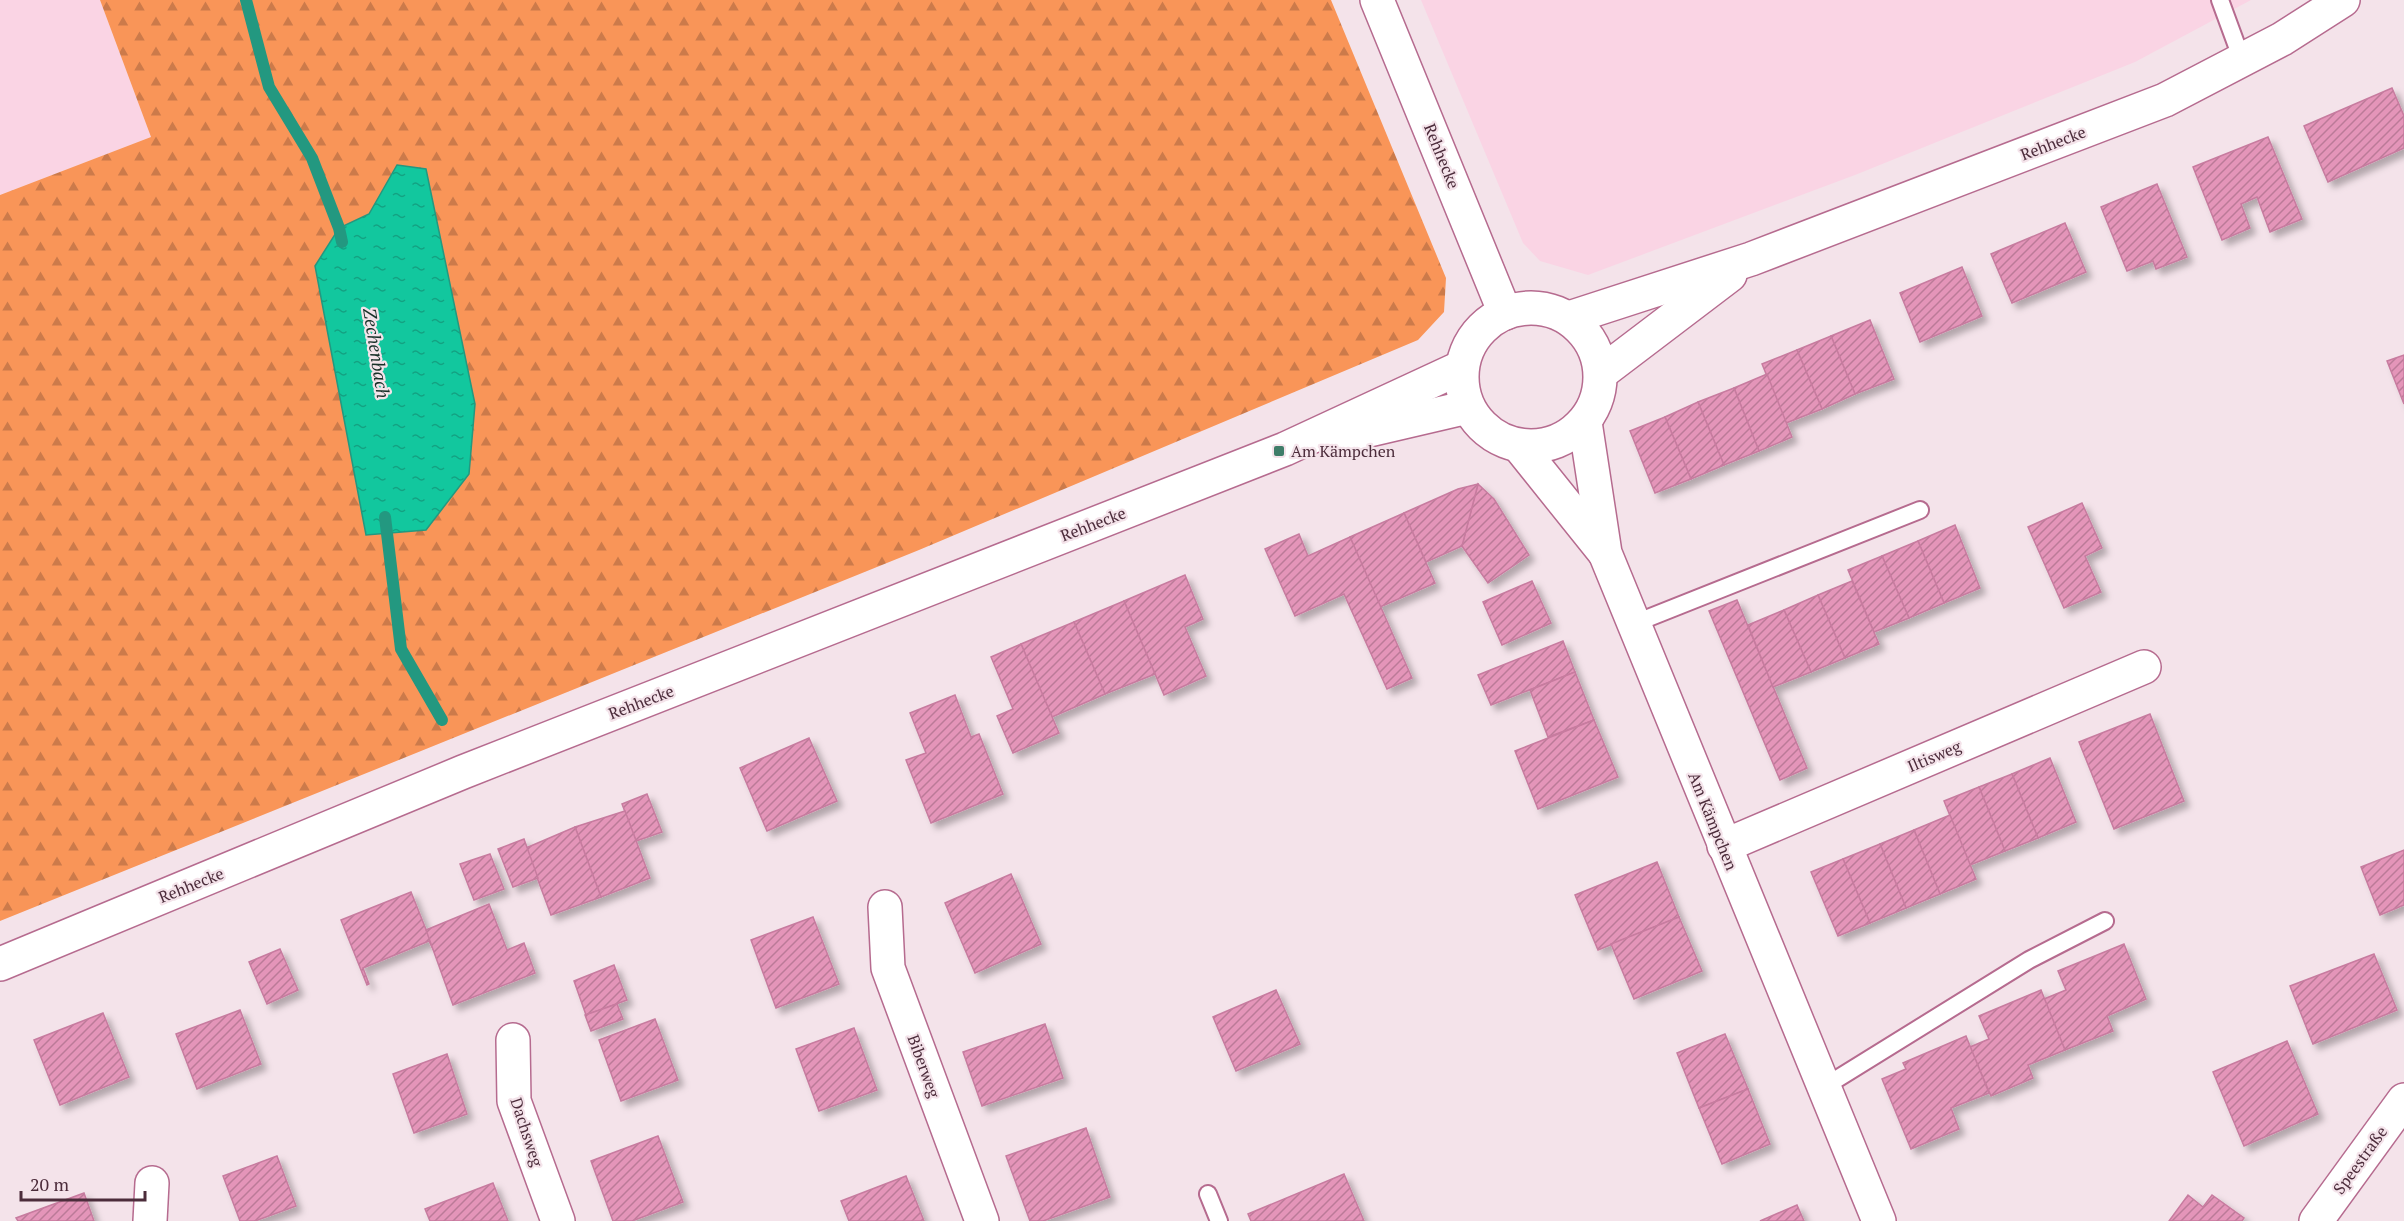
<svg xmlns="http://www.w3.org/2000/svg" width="2404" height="1221" font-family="'PT Serif',serif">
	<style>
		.built { fill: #fad4e4 }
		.forest { fill: url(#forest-firs) }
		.water { fill: url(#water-ripples); stroke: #239880; stroke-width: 1.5 }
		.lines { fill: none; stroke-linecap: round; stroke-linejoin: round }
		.stream { stroke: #239880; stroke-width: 12 }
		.building { fill: url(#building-hatch); stroke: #c77b9f; stroke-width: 1.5; filter: url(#shadow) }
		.lane-casing { stroke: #b66b8f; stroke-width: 20 }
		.street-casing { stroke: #b66b8f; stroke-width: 36 }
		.secondary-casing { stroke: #b66b8f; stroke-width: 36 }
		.lane { stroke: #fff; stroke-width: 16 }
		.street { stroke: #fff; stroke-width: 33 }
		.secondary { stroke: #fff; stroke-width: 33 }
		.poi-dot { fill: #3f7d69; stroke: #f4e3ea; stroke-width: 2 }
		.labels { text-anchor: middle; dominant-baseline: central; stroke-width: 4.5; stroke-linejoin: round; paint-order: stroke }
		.street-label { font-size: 16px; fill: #4c2c3b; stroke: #f4e3ea }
		.poi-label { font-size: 16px; fill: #4c2c3b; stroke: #f4e3ea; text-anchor: start }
		.water-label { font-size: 18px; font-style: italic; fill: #173028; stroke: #f4e3ea }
	</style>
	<defs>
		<pattern id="forest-firs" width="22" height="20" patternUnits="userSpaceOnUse" patternTransform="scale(1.5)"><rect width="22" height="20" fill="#f99558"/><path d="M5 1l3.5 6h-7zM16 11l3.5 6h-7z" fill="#cc7a4a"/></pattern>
		<pattern id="water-ripples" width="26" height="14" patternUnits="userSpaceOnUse" patternTransform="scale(1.5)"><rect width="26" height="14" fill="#12c79e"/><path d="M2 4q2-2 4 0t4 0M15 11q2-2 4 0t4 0" fill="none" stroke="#13a282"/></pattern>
		<pattern id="building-hatch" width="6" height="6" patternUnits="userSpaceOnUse" patternTransform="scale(1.5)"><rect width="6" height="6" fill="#e495b9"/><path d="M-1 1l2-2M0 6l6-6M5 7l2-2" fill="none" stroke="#bb7a98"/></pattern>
		<filter id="shadow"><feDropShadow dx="5.5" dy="5.5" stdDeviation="3" flood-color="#0004"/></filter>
	</defs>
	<rect width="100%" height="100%" fill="#f4e3ea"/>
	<g class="built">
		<path d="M0 0H100L151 137 0 195Z"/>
		<path d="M1421 0H2251L2135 62 1855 175 1588 275 1540 261 1523 243Z"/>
	</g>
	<path class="forest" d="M100 0H1331L1446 278 1444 312 1418 340 919 550 0 921V195L151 137Z"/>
	<path class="water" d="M397 165 426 169 475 404 469 474 426 530 366 535 315 266 339 228 369 214Z"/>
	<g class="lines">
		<g class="stream">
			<path d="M246 0 269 87 312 158 339 228 342 242"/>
			<path d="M385 517 401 649 442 720"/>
		</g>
	</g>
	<g class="building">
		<path d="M2392 88 2404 116V148L2328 182 2304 126Z"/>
		<path d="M2268 137 2302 219 2270 232 2257 197 2241 204 2250 228 2222 240 2193 167Z"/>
		<path d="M2157 184 2187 257 2156 269 2153 261 2127 271 2101 207Z"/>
		<path d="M2065 223 2086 272 2012 303 1991 254Z"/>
		<path d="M1962 267 1982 316 1920 342 1900 293Z"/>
		<path d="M1870 320 1894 379 1855 394 1831 336Z"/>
		<path d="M1831 336 1855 394 1822 409 1797 350Z"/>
		<path d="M1797 350 1822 409 1786 423 1762 364Z"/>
		<path d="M2404 355V404L2387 361Z"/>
		<path d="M1767 374 1792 437 1759 451 1734 388Z"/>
		<path d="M1734 388 1759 451 1724 465 1698 402Z"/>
		<path d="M1698 402 1724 465 1691 479 1665 417Z"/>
		<path d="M1665 417 1691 479 1655 493 1630 431Z"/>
		<path d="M1478 484 1494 499 1529 555 1488 583 1462 546Z"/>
		<path d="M1478 484 1462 546 1426 562 1404 513 1458 489Z"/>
		<path d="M2082 503 2102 548 2085 556 2101 592 2064 608 2028 527Z"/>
		<path d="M1404 513 1435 583 1380 607 1350 537Z"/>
		<path d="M1955 525 1980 588 1944 603 1918 541Z"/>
		<path d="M1299 534 1308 556 1350 537 1412 678 1387 689 1344 594 1295 616 1265 549Z"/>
		<path d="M1918 541 1944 603 1909 618 1882 556Z"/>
		<path d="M1882 556 1909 618 1874 632 1848 570Z"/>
		<path d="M1185 575 1203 619 1185 627 1206 676 1164 695 1124 601Z"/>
		<path d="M1532 581 1551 623 1502 645 1483 602Z"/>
		<path d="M1852 581 1879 644 1845 658 1818 595Z"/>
		<path d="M1818 595 1845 658 1811 672 1784 610Z"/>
		<path d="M1737 600 1807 768 1780 780 1709 611Z"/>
		<path d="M1124 601 1155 674 1105 694 1074 622Z"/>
		<path d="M1784 610 1811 672 1773 687 1748 625Z"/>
		<path d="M1074 622 1105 694 1052 717 1021 644Z"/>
		<path d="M1563 641 1575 672 1491 705 1478 675Z"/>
		<path d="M1021 644 1059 733 1013 753 997 716 1013 709 991 657Z"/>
		<path d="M1575 672 1594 720 1548 737 1530 690Z"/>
		<path d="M955 695 971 737 979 734 1003 794 931 823 906 760 926 753 910 713Z"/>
		<path d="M2150 714 2184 801 2114 829 2079 742Z"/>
		<path d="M1594 720 1618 777 1538 809 1515 751Z"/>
		<path d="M809 738 837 801 767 831 740 768Z"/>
		<path d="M2050 758 2076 822 2038 838 2012 774Z"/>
		<path d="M2012 774 2038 838 2005 851 1979 787Z"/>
		<path d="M1979 787 2005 851 1970 865 1944 801Z"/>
		<path d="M647 794 662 832 636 841 622 804Z"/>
		<path d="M625 811 650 878 601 897 575 827Z"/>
		<path d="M1950 815 1976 879 1940 894 1914 830Z"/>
		<path d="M575 827 601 897 551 915 526 848Z"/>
		<path d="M1914 830 1940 894 1906 908 1880 844Z"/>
		<path d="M524 839 538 878 513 887 498 849Z"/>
		<path d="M1880 844 1906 908 1870 923 1843 859Z"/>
		<path d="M2404 850V905L2380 915 2361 867Z"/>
		<path d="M490 854 504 889 474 900 460 864Z"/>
		<path d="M1843 859 1870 923 1838 936 1811 872Z"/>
		<path d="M1657 862 1679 917 1598 950 1575 895Z"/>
		<path d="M1011 874 1041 944 975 973 945 903Z"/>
		<path d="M411 892 437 957 429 941 363 968 369 984 367 985 341 920Z"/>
		<path d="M489 904 507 950 524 943 535 973 453 1005 426 930Z"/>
		<path d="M813 917 839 984 776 1008 751 940Z"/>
		<path d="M1679 917 1702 971 1634 999 1611 944Z"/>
		<path d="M2124 944 2146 999 2107 1016 2113 1031 2065 1050 2044 999 2066 990 2058 971Z"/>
		<path d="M280 949 298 990 267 1004 249 962Z"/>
		<path d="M2374 954 2397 1010 2313 1044 2290 986Z"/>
		<path d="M614 965 627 1000 586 1015 574 981Z"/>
		<path d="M1276 990 1300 1044 1236 1071 1213 1017Z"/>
		<path d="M2041 990 2065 1050 2028 1065 2033 1078 1991 1096 1970 1047 1989 1039 1979 1016Z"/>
		<path d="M617 1004 623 1019 591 1031 585 1015Z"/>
		<path d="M240 1010 261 1064 197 1089 176 1034Z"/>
		<path d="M103 1013 129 1077 60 1105 34 1040Z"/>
		<path d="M655 1019 678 1080 621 1101 599 1040Z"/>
		<path d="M1045 1024 1063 1078 982 1106 963 1052Z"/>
		<path d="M854 1028 877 1090 819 1111 796 1049Z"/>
		<path d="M1725 1034 1748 1089 1699 1108 1677 1053Z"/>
		<path d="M1966 1036 1989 1093 1951 1108 1959 1129 1911 1149 1882 1079 1906 1069 1903 1063Z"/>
		<path d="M2287 1041 2318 1114 2244 1146 2213 1072Z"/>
		<path d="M447 1054 467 1114 414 1133 393 1074Z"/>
		<path d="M1748 1089 1770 1144 1722 1164 1699 1108Z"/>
		<path d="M1086 1128 1110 1197 1043 1221H1030L1006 1156Z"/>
		<path d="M658 1136 683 1202 632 1221H613L591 1161Z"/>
		<path d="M277 1156 296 1206 255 1221H240L223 1176Z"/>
		<path d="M1344 1174 1364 1221H1251L1248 1214Z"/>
		<path d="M906 1176 924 1221H849L841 1201Z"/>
		<path d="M493 1183 508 1221H430L425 1209Z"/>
		<path d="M84 1193 94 1221H18L16 1218Z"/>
		<path d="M2188 1195 2203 1207 2212 1195 2244 1218 2242 1221H2169Z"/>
		<path d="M1797 1205 1804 1221H1760Z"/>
	</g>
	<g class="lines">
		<defs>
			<g id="lane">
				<path d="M2220 0 2242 60"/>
				<path d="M1633 624 1920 510"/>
				<path d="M1824 1087 2029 960 2105 921"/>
				<path d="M1208 1194 1219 1221"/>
			</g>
			<g id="street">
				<path d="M1377 0 1505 313"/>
				<path d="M1585 422 1605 553 1879 1221"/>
				<path d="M1519 446 1604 552"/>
				<path d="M1724 846 2144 667"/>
				<path d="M885 907 888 968 982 1221"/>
				<path d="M513 1040 514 1101 558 1221"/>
				<path d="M150 1221 152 1183"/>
				<path d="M2316 1221 2404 1100"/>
			</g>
			<g id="secondary">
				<circle cx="1531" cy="377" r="69"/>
				<path d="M1569 318 1751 259 2165 100 2282 39 2343 0"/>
				<path d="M1601 373 1730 275"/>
				<path d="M1348 435 1468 407"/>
				<path d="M0 964 463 772 1285 449 1462 367"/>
			</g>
		</defs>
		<use href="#lane" class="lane-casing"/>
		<use href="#street" class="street-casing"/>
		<use href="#secondary" class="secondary-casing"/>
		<use href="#lane" class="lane"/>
		<use href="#street" class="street"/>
		<use href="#secondary" class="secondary"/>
	</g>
	<rect class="poi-dot" x="1273" y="445" width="12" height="12" rx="3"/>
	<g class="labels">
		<g class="street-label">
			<text transform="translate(2053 143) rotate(-21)">Rehhecke</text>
			<text transform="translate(1442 156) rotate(68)">Rehhecke</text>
			<text transform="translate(1093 524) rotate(-21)">Rehhecke</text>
			<text transform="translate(641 702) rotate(-21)">Rehhecke</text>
			<text transform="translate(1934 756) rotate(-23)">Iltisweg</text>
			<text transform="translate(1713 821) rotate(68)">Am Kämpchen</text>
			<text transform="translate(191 885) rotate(-22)">Rehhecke</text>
			<text transform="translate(924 1066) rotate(70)">Biberweg</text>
			<text transform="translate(527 1132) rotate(72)">Dachsweg</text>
			<text transform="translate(2360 1160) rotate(-54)">Speestraße</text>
		</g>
		<g class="poi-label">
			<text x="1291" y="451">Am Kämpchen</text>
		</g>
		<g class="water-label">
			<text transform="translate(377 353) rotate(81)">Zechenbach</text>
		</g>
	</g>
	<path d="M21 1191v9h124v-9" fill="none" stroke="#4c2c3b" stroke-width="3"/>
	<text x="30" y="1191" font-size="18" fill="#4c2c3b" stroke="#f4e3ea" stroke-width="4.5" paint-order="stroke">20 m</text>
</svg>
